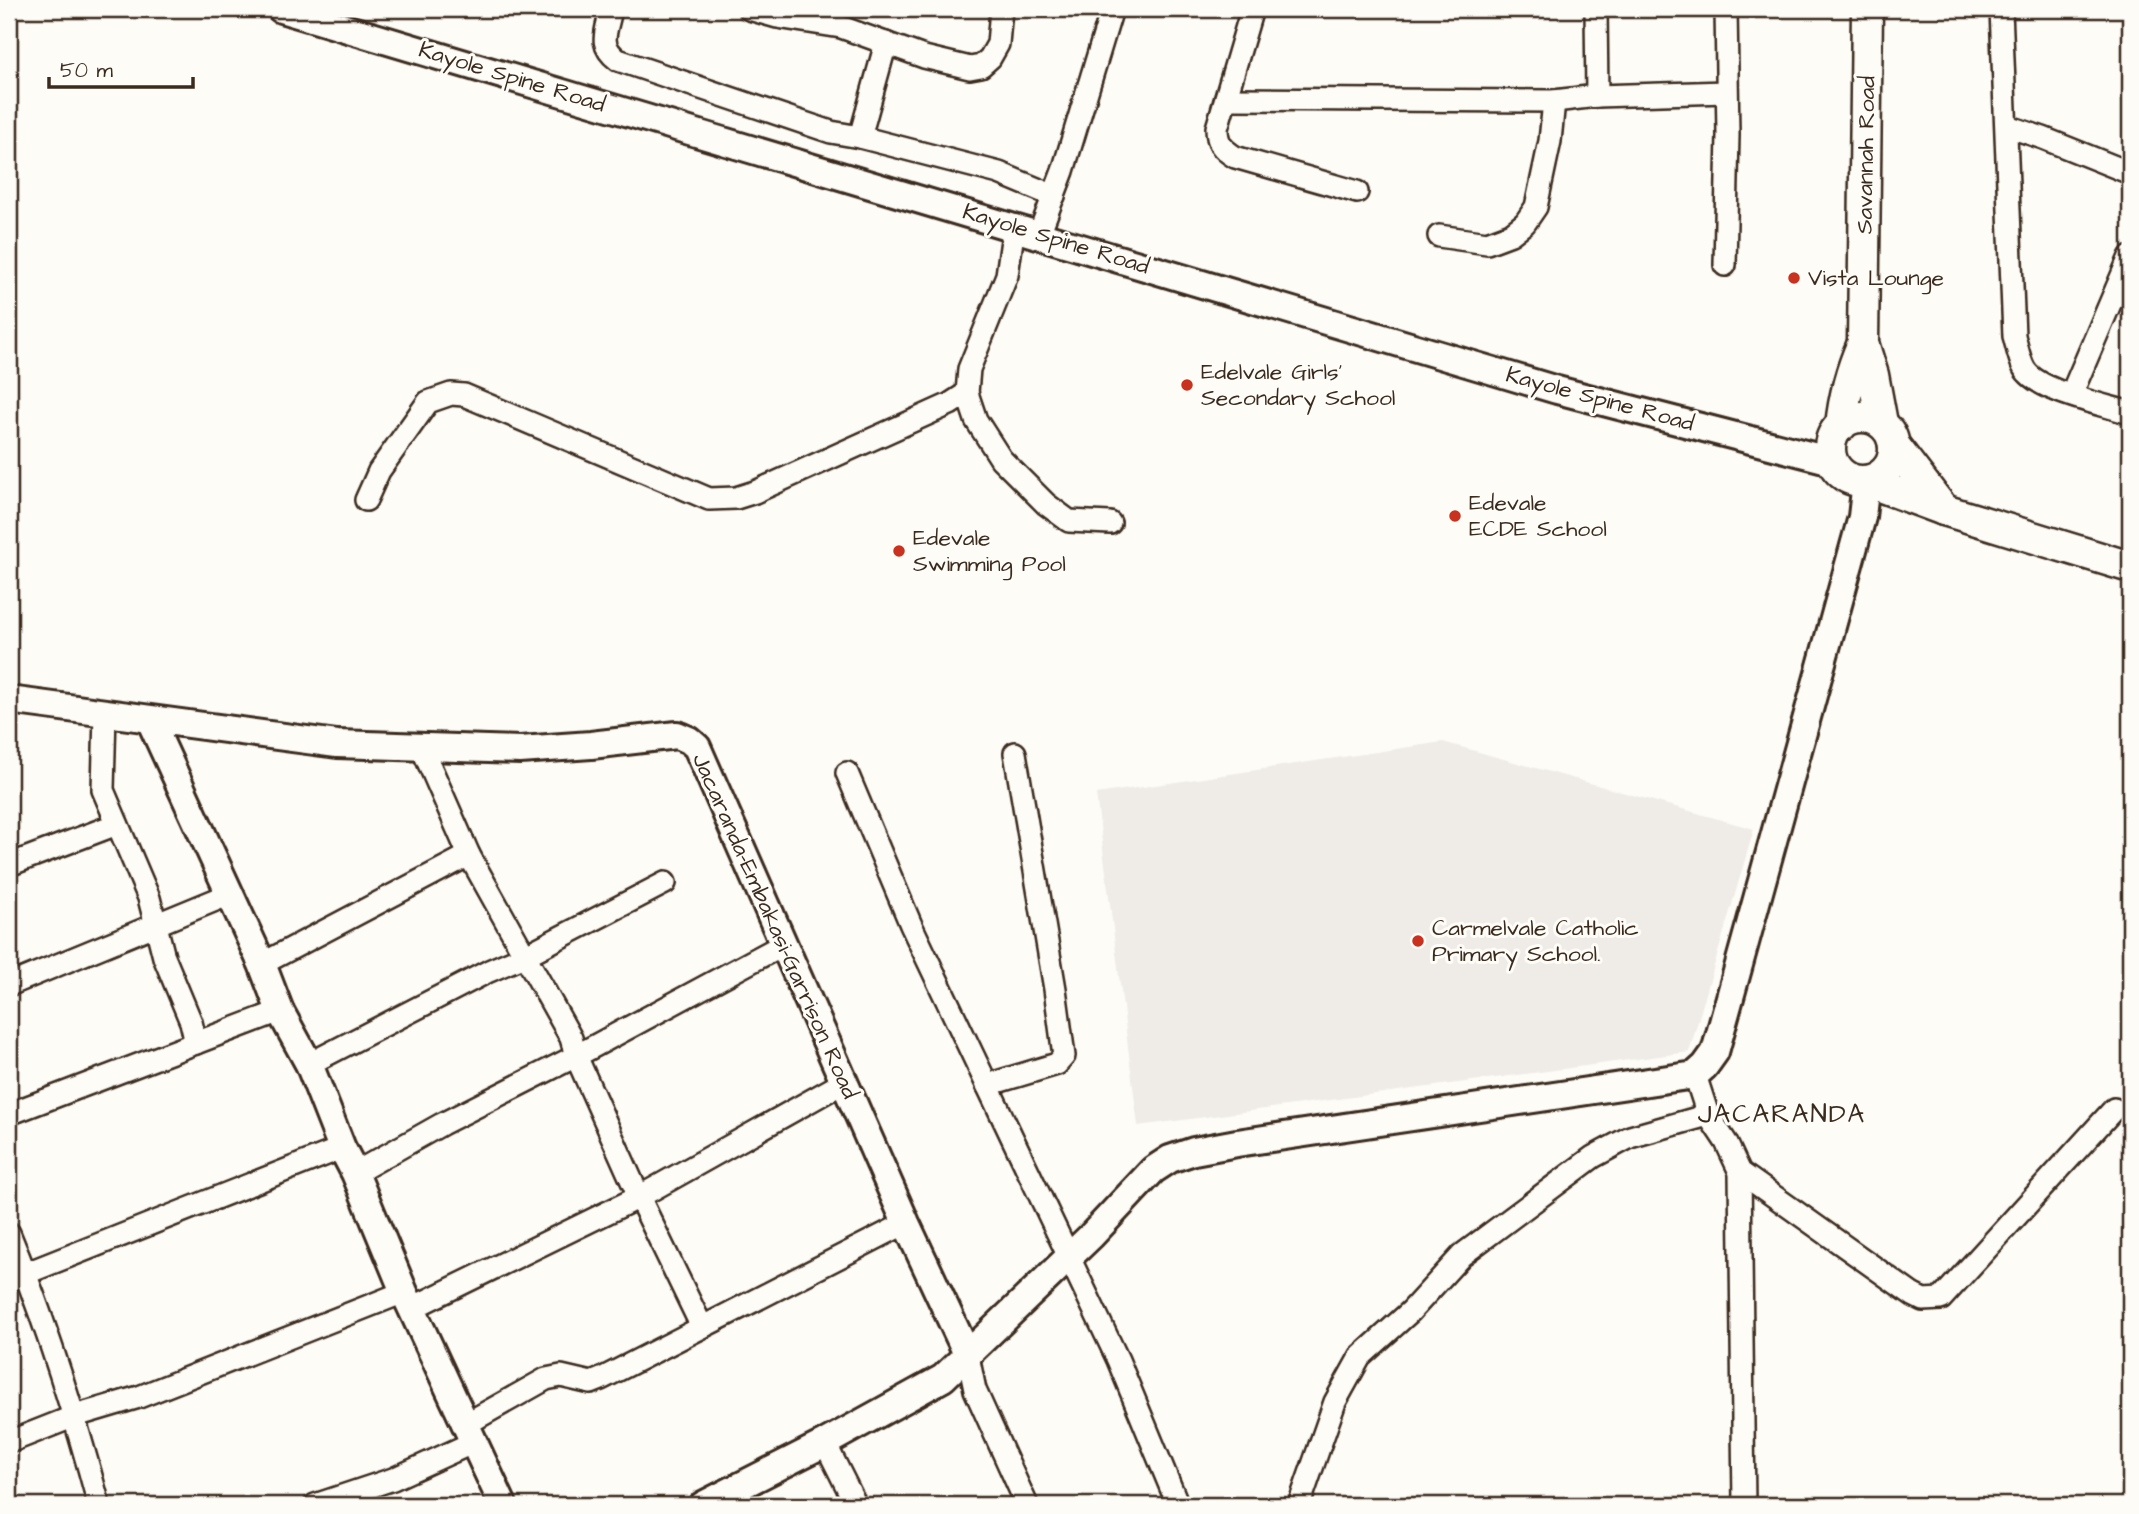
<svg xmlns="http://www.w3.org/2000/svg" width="2139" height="1514" font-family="'Architects Daughter',sans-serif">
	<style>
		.built { fill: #efece7 }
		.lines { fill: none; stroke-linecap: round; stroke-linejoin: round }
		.minor-casing { stroke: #3b2a1e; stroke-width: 26 }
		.tertiary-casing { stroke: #3b2a1e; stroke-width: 32 }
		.secondary-casing { stroke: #3b2a1e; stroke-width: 35 }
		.minor { stroke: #fdfcf7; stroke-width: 21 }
		.tertiary { stroke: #fdfcf7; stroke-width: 26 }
		.secondary { stroke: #fdfcf7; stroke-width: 30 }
		.poi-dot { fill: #c8321e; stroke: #fdfcf7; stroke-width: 2.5 }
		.labels { text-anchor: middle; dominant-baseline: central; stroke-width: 6; stroke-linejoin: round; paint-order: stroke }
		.street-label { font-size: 23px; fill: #3b2a1e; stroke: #fdfcf7 }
		.poi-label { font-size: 23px; fill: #3b2a1e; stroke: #fdfcf7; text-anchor: start }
		.quarter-label { font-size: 26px; letter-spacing: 2px; fill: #3b2a1e; stroke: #fdfcf7 }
	</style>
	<rect width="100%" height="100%" fill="#fdfcf7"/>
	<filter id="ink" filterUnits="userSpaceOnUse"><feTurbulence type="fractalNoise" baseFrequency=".0143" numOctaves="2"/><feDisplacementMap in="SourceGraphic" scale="14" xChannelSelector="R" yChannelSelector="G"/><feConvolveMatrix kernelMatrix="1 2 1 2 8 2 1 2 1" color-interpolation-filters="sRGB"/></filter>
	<g filter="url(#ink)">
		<path class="built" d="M1443 742 1754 829 1689 1052 1138 1126 1096 794Z"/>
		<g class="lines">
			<defs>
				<g id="minor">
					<path d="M611 9C607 32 597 44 618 60L831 132 860 137 999 173 1054 196"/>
					<path d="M749 9 777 17 841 27 924 57 970 68 981 66 990 58 998 44 1001 9"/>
					<path d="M1252 9 1217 128C1217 143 1222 149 1235 157L1357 192"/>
					<path d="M1596 9 1597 96"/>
					<path d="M2001 9 2014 336C2017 346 2019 359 2024 368 2036 391 2105 405 2130 413"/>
					<path d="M1227 99 1554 101 1597 96 1726 92"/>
					<path d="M2007 126 2043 138 2130 173"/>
					<path d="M860 137 886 43"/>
					<path d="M1039 234 1063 171 1112 9"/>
					<path d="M1439 236 1487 243 1511 234 1525 223 1536 207 1550 141 1554 101"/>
					<path d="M1725 265 1728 135 1726 9"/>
					<path d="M967 393 976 420 1001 459 1046 504 1069 521 1110 523"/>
					<path d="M2071 395 2130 257"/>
					<path d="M366 500 379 471 428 402 451 394 464 395 709 499 736 498 755 492 950 404 967 393 969 369 1007 275 1014 226"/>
					<path d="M105 713 103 790 149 898 164 957 191 1022 196 1043"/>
					<path d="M422 748 469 855 571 1038 576 1056 639 1197 702 1327"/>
					<path d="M847 773 911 925 1118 1360 1178 1505"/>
					<path d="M9 865 117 824"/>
					<path d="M262 964 469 855"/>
					<path d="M9 985 230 894"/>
					<path d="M309 1064 489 971 526 955 665 883"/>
					<path d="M1695 1075 1708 1115 1726 1142 1740 1172 1913 1295 1923 1300 1941 1299 2114 1109"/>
					<path d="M987 1085 1057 1064 1064 1056 1055 989 1015 753"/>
					<path d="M9 1114 280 1011"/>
					<path d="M1740 1172 1744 1505"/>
					<path d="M355 1173 442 1124 576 1056 784 944"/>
					<path d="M9 1233C46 1322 74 1412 99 1505"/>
					<path d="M9 1280 342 1148"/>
					<path d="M412 1308 639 1197 844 1082"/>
					<path d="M968 1356 975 1390 1027 1505"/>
					<path d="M466 1424 546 1379 561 1376 591 1383 601 1379 906 1223"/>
					<path d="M9 1442 75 1416 139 1397 404 1292"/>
					<path d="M825 1443 856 1505"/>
					<path d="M315 1505 393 1479 474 1442"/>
					<path d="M1299 1505 1335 1402 1360 1357 1411 1311 1462 1255 1593 1157 1630 1137 1708 1115"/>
				</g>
				<g id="tertiary">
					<path d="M281 9 1557 390 1832 461"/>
					<path d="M9 700 337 744 520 750 591 745 677 735 689 740 697 747 906 1223 968 1356"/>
					<path d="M150 720 262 964 280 1011 309 1064 342 1148 355 1173 404 1292 503 1505"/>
					<path d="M703 1505 825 1443 943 1378 1091 1236 1153 1170 1170 1159 1194 1151 1237 1143 1695 1075 1705 1066 1715 1052 1862 517 1866 481"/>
				</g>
				<g id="secondary">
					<path d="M1867 9 1863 343 1873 375 1882 423"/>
					<circle cx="1862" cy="449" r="32"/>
					<path d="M1841 426C1844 396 1851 370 1863 343"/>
					<path d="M1894 445 1944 510"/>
					<path d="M1866 481 1944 510 2130 567"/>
				</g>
			</defs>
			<use href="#minor" class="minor-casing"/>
			<use href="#tertiary" class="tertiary-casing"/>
			<use href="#secondary" class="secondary-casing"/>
			<use href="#minor" class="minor"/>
			<use href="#tertiary" class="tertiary"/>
			<use href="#secondary" class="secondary"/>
		</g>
	</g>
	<g class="poi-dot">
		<circle cx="1794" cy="278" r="7"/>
		<circle cx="1187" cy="385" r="7"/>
		<circle cx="1455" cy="516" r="7"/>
		<circle cx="899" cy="551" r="7"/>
		<circle cx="1418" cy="941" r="7"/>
	</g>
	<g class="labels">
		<g class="street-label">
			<text transform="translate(512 77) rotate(17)">Kayole Spine Road</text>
			<text transform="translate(1866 155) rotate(-89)">Savannah Road</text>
			<text transform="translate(1056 239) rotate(17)">Kayole Spine Road</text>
			<text transform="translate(1600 399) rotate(15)">Kayole Spine Road</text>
			<text transform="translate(775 926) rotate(66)">Jacaranda-Embakasi-Garrison Road</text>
		</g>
		<g class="poi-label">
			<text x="1808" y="278">Vista Lounge</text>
			<text x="1201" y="372">Edelvale Girls'<tspan x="1201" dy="26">Secondary School</tspan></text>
			<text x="1469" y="503">Edevale<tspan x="1469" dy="26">ECDE School</tspan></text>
			<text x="913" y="538">Edevale<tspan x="913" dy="26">Swimming Pool</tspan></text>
			<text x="1432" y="928">Carmelvale Catholic<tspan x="1432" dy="26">Primary School.</tspan></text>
		</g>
		<g class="quarter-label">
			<text x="1782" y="1114">JACARANDA</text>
		</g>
	</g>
	<rect width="2139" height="1514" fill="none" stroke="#fdfcf7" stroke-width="35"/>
	<rect x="18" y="18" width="2104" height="1479" fill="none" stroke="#3b2a1e" stroke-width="2.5" filter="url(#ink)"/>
	<path d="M49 77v10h144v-10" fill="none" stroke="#3b2a1e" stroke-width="3.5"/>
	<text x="60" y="77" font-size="21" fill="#3b2a1e" stroke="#fdfcf7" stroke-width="5" paint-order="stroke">50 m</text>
</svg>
